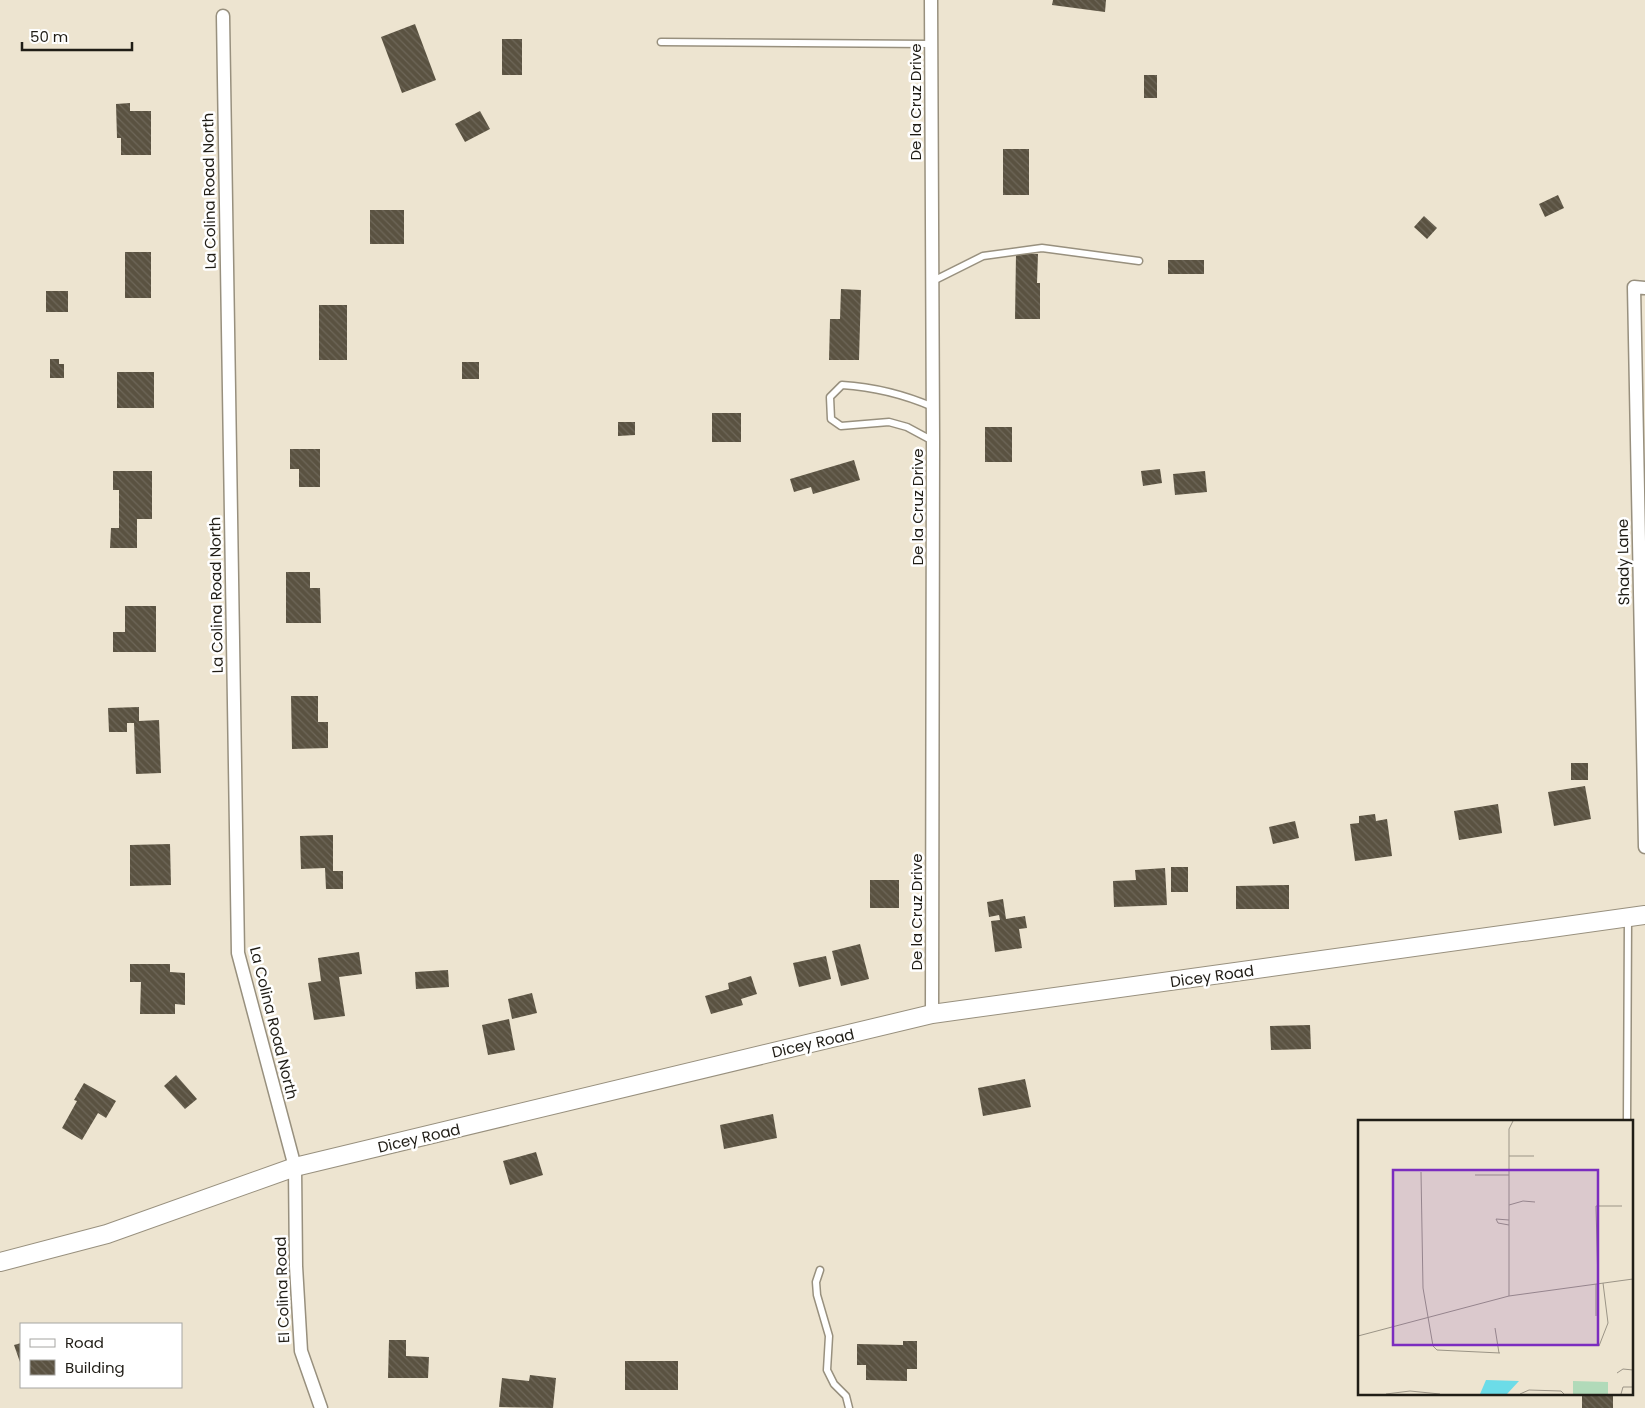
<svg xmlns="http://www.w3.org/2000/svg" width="1645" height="1408" font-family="Poppins,sans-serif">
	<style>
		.building { fill: url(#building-back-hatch) }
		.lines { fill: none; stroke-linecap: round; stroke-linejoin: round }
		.lane-casing { stroke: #98907e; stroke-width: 9 }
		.street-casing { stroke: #98907e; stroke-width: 15 }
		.secondary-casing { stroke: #98907e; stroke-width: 20 }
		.lane { stroke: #fff; stroke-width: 6 }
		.street { stroke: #fff; stroke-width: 12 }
		.secondary { stroke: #fff; stroke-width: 18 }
		.labels { text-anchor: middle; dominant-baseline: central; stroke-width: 5; stroke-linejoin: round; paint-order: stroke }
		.street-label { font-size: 15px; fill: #201d16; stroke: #fff }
		.inset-road { fill: none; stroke: #9b9486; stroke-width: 1 }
		.view { fill: #7b2cbf; fill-opacity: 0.15; stroke: #7b2cbf; stroke-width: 2.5 }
		.inset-edge { fill: none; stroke: #201d16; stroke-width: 2.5 }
	</style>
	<defs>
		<pattern id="building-back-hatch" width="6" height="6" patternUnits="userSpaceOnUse" patternTransform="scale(1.25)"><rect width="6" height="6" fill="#5a5241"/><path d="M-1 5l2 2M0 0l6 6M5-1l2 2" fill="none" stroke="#6e6759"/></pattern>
	</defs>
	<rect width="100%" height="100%" fill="#ede4d0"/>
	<g class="building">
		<path d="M1053 0H1106L1105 12 1052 5Z"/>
		<path d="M415 24 436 80 402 93 381 37Z"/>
		<rect x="502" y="39" width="20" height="36"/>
		<rect x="1144" y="75" width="13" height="23"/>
		<path d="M130 103V111H151V155H121V138H117L116 104Z"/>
		<path d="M480 111 490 129 465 142 455 124Z"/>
		<rect x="1003" y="149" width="26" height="46"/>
		<path d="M1558 195 1564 208 1545 217 1539 204Z"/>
		<rect x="370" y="210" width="34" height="34"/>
		<path d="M1424 216 1437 228 1427 239 1414 227Z"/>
		<rect x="125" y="252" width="26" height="46"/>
		<path d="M1016 254H1038L1037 283H1040V319H1015Z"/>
		<rect x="1168" y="260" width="36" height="14"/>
		<path d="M841 289 861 290 859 360H829L830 319H840Z"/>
		<rect x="46" y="291" width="22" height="21"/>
		<rect x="319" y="305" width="28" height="55"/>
		<path d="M50 359H59V364H64V378H50Z"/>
		<rect x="462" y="362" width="17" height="17"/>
		<rect x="117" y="372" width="37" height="36"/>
		<rect x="712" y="413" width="29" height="29"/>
		<path d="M618 422H635V435L618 436Z"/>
		<rect x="985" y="427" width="27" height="35"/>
		<path d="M290 449H320V487H299V469H290Z"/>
		<path d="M854 460 860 480 813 494 811 487 794 492 790 479Z"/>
		<path d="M1160 469 1162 483 1143 486 1141 471Z"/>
		<path d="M113 471H152V519H137V548H110L111 528H119V490H113Z"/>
		<path d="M1205 471 1207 492 1175 495 1173 474Z"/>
		<path d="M286 572H310V588H320L321 623H286Z"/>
		<path d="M125 606H156V652H113V632H125Z"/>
		<path d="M291 696H318V722H328V748L292 749Z"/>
		<path d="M139 707V721L159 720 161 773 136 774 134 723H127V732H109L108 708Z"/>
		<rect x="1571" y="763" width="17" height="17"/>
		<path d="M1585 786 1591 819 1554 826 1548 792Z"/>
		<path d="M1498 804 1502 833 1459 840 1454 811Z"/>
		<path d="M1375 814 1376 821 1387 819 1392 856 1355 861 1350 824 1359 823V816Z"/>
		<path d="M1295 821 1299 838 1273 844 1269 827Z"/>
		<path d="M333 835V871H343V889H326L325 868 301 869 300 836Z"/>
		<path d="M170 844 171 885 130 886V845Z"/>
		<rect x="1171" y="867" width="17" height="25"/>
		<path d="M1165 868 1167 905 1114 907 1113 881 1136 880 1135 870Z"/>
		<rect x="870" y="880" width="29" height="28"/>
		<path d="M1289 885V909H1236V886Z"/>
		<path d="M1003 899 1006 919 1025 916 1027 928 1019 929 1022 948 995 952 991 921 1000 920 999 915 989 917 987 902Z"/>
		<path d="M860 944 869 979 841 986 832 951Z"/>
		<path d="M359 952 362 974 339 977 345 1016 314 1020 308 983 321 981 318 958Z"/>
		<path d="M826 956 831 979 799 987 793 963Z"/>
		<path d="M130 964H170V972L185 973V1005L175 1004V1014H140L141 982H130Z"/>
		<path d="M448 970 449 987 416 989 415 972Z"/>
		<path d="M751 976 757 994 741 999 743 1005 711 1014 705 996 729 989 728 983Z"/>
		<path d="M532 993 537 1013 512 1019 508 999Z"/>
		<path d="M509 1019 515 1050 488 1055 482 1025Z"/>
		<path d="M1310 1025 1311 1049 1271 1050 1270 1026Z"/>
		<path d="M176 1075 197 1099 185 1109 164 1086Z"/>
		<path d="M1025 1079 1031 1107 983 1116 978 1088Z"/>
		<path d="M84 1083 116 1101 106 1118 98 1113 82 1140 62 1128 77 1101 74 1100Z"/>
		<path d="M773 1114 777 1138 724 1149 720 1125Z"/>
		<path d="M536 1152 543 1175 510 1185 503 1161Z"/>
		<path d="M389 1340H406V1356L429 1357 428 1378H388Z"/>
		<path d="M903 1341H917V1369H907V1381L866 1380V1365H857V1344L903 1345Z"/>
		<path d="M21 1343V1365L14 1345Z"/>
		<rect x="625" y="1361" width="53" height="29"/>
		<path d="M530 1375 556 1378 553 1408 499 1407 502 1378 529 1381Z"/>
		<rect x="1582" y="1394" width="31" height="14"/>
	</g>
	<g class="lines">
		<defs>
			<g id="lane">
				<path d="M661 42 930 44"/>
				<path d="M933 281 983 256 1042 248 1139 261"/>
				<path d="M933 407C903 394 874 387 842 385L830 397 831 419 841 426 889 422 907 427 933 441"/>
				<path d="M1627 1122 1628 919"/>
				<path d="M820 1270 816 1282 817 1295 829 1336 827 1370 834 1384 846 1396 849 1408"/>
			</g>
			<g id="street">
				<path d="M931 0 933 441 932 1014"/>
				<path d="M223 16 238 953 295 1167 296 1266 301 1351 321 1408"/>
				<path d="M1645 288 1634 287 1645 847"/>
			</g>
			<path id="secondary" d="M0 1262 107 1234 295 1167 932 1014 1645 915"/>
		</defs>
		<use href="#lane" class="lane-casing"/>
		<use href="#street" class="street-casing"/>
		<use href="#secondary" class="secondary-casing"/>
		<use href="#lane" class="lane"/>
		<use href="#street" class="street"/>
		<use href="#secondary" class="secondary"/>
	</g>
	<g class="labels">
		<g class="street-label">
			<text transform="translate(915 102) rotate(-90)">De la Cruz Drive</text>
			<text transform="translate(209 191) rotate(-91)">La Colina Road North</text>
			<text transform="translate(917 507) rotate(-90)">De la Cruz Drive</text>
			<text transform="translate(1623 562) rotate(-91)">Shady Lane</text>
			<text transform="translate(216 595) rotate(-91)">La Colina Road North</text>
			<text transform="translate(916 912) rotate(-90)">De la Cruz Drive</text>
			<text transform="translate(1212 976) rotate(-8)">Dicey Road</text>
			<text transform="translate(274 1023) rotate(76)">La Colina Road North</text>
			<text transform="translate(813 1043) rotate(-13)">Dicey Road</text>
			<text transform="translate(419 1138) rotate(-13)">Dicey Road</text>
			<text transform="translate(282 1290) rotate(-92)">El Colina Road</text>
		</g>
	</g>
	<g transform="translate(1358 1120)">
		<rect width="275" height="275" fill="#ede4d0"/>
		<path d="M215 261 250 262V274H215Z" fill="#b1dab9"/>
		<path d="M128 260 161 261 149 274H122Z" fill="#6cdce8"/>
		<path class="inset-road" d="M151 36H176M63 52 65 168 75 226 79 230 142 233M117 55H151M151 85 165 81 177 82M151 100 138 99 140 103 151 105M240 164 238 86H264M151 176V9L155 1M238 196V164M137 208 141 233M0 216 151 176 275 159M241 226 250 203 245 163M259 253 265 249 275 250M28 274 52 271 82 274M162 274 171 270 203 271 206 274M263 274 265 267H275"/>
		<path class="view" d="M35 50H240V225H35Z"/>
		<rect width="275" height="275" class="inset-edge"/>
	</g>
	<rect x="20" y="1323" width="162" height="65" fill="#ffffff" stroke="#a6a5a2"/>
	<rect x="30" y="1339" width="25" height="8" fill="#ffffff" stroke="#a6a5a2"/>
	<text x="65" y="1348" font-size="15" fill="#201d16">Road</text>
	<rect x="30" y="1360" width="25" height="15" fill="url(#building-back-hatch)" stroke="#a6a5a2"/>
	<text x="65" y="1373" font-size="15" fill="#201d16">Building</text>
	<path d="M22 42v8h110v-8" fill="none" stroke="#201d16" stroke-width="2.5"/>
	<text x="30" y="42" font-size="15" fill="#201d16" stroke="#ffffff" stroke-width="4" paint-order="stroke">50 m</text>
</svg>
